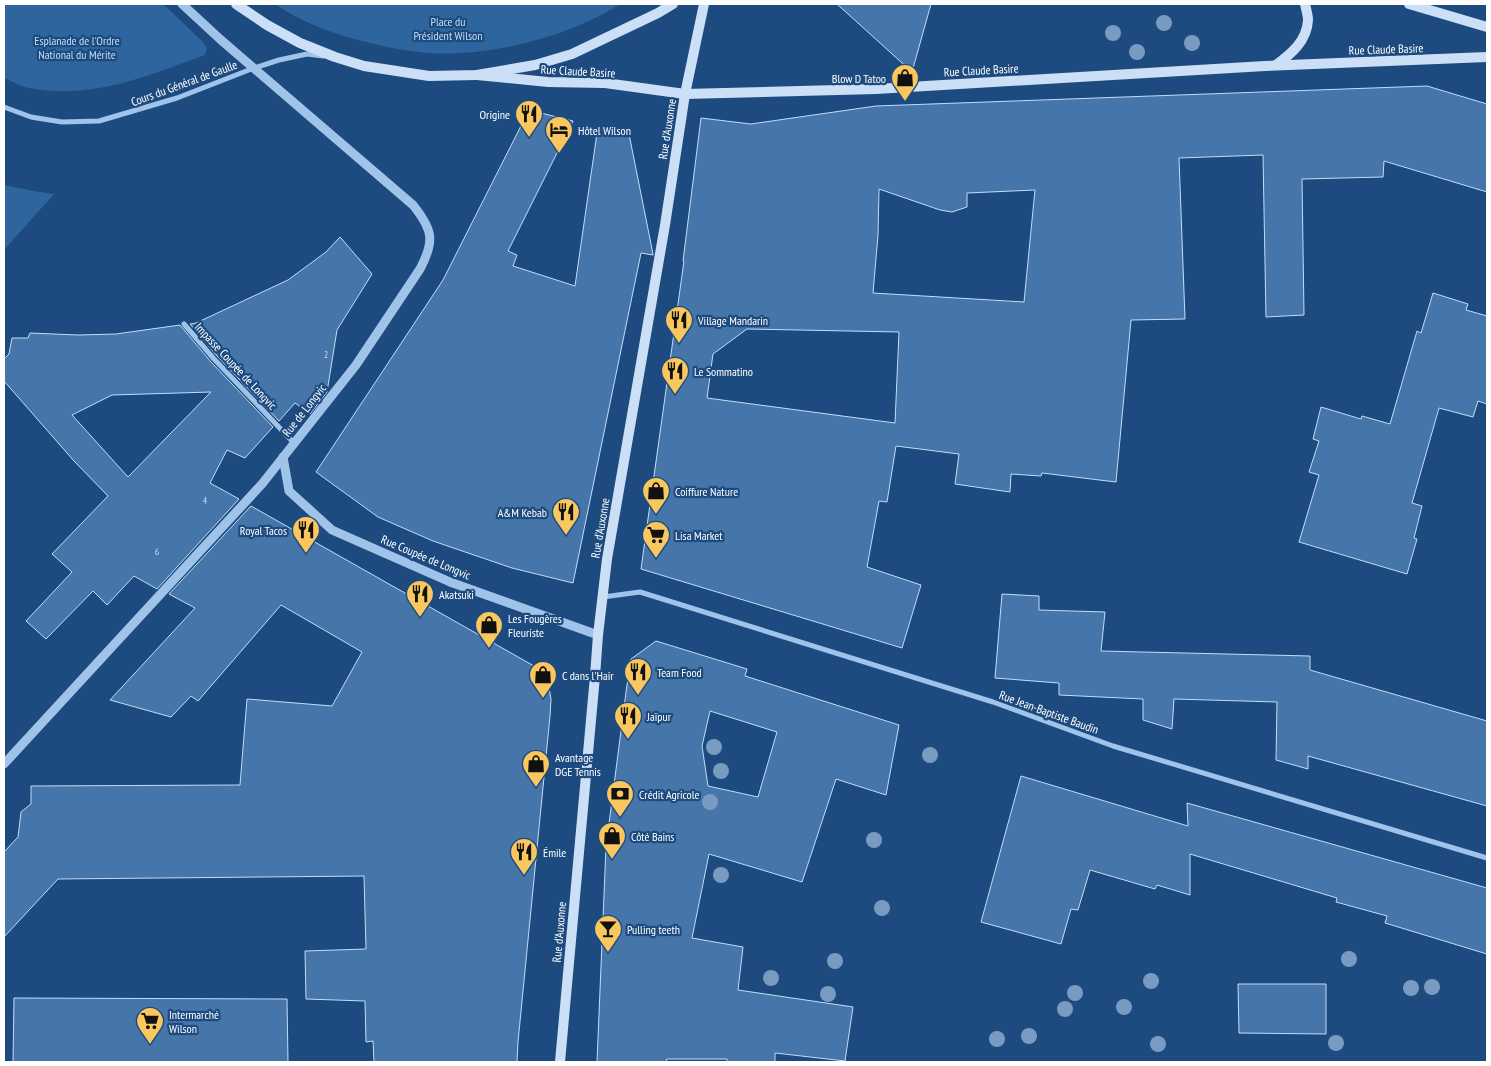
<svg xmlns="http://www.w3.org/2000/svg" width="1491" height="1066" font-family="'PT Sans Narrow',sans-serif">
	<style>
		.green { fill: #2f659e }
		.building { fill: #4575a9; stroke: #c4ddf7; fill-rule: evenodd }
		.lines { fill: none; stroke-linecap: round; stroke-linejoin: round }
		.minor { stroke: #a0c3e9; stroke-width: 5 }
		.tertiary { stroke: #a0c3e9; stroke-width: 9 }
		.secondary { stroke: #cbdff7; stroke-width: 10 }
		.tree { fill: #799bc1 }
		.labels { text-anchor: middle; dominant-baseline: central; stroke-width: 4.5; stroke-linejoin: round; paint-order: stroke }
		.number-label { font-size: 10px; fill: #d0dcea }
		.park-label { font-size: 12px; fill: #c4ddf7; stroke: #1d4b7f }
		.street-label { font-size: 12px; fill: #fff; stroke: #1d4b7f }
		.poi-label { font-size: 12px; fill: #fff; stroke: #1d4b7f; text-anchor: start }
	</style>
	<rect width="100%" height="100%" fill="#1d4b7f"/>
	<g class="green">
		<path d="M4 4H163L202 41 207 48 205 55C147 76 92 100 29 88 20 86 12 81 4 78Z"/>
		<path d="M275 4H620C569 37 489 57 429 53 402 51 376 45 351 38 324 30 298 20 275 4Z"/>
		<path d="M4 185 33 191 54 194 4 250Z"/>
	</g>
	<g class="building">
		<path d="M837 4H931L912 72Z"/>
		<path d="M1427 86 1487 104V192L1384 161 1383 177 1302 179 1304 315 1266 317 1263 155 1179 158 1185 319 1131 320 1116 482 1042 473 1041 476 1011 474 1010 492 955 484 959 454 896 446 887 502 879 501 867 567 921 585 902 648 641 569 684 261H683L701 118 751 124 876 106ZM879 189 940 210 952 212 967 207V193L1035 190 1024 302 873 293 878 235ZM747 329 899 332 895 423 707 398 713 354Z"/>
		<path d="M529 110 573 121 508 251 517 255 513 266 575 286 598 126 629 134 653 254V255L641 253 573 583 512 568 433 541 378 517 316 472 443 280Z"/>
		<path d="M340 237 372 274 337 330 327 392 310 414 295 403 279 421 217 356 190 324 196 323 288 280 326 252Z"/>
		<path d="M1433 293 1468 304 1466 310 1487 316V404L1478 401 1473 417 1439 408 1412 503 1422 506 1414 538 1417 539 1407 574 1299 542 1319 475 1309 472 1319 441 1313 439 1321 407 1361 419 1362 416 1390 424 1417 331 1421 333Z"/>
		<path d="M180 325 211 362 273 427 245 458 227 450 210 483 239 499 157 589 134 576 107 605 93 591 46 639 26 621 72 572 52 554 108 496 74 461 4 381V359L9 354 12 338H28L30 333 78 335 116 334ZM211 392 128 477 72 415 112 395Z"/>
		<path d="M251 506 534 666 543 674 548 682 551 699 550 716 518 1042 517 1062H374L373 1041 366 1042 365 1001 306 999 305 951 366 949 364 876 58 879 4 937V852L18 837 21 812 31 804V786L240 785 247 699 332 706 362 652 281 605 198 701 191 696 171 717 110 700 195 608 169 594Z"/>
		<path d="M1002 594 1039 596V610L1105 612 1101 651 1310 656V670L1487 721V806L1308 756V769L1276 760 1277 702 1174 699 1172 729 1143 720V699L1059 695V683L995 678Z"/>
		<path d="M656 641 747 669 745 676 899 725 886 795 836 779 802 882 709 854 692 938 743 947 738 990 853 1007 845 1061 775 1053V1062H727V1059H667L666 1062H597L606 847 626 692 631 659ZM710 711 777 732 758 797 708 786 702 746Z"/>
		<path d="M1021 776 1188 826 1187 803 1487 888V954L1385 923 1387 916 1336 902 1337 898 1190 854V895L1157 885 1155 889 1090 870 1078 910 1071 909 1061 944 981 922Z"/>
		<path d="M1238 984H1326V1034L1239 1033Z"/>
		<path d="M14 998 287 999 288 1062H13Z"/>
	</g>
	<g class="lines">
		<g class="minor">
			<path d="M4 107 31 117 62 122 99 121 177 98 254 68 279 60 307 54 323 56"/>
			<path d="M184 324 214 359 294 443"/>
			<path d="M603 597 640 592 993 702 1113 746 1487 858"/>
		</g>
		<g class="tertiary">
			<path d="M283 457 289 491 332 530 450 582 598 635"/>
			<path d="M4 764 262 484 356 365 420 269C435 241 433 230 413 205L221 40 182 4"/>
		</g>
		<g class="secondary">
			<path d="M236 4 267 25 300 43 335 57 364 66 429 76 477 75 535 65 572 54 658 13 673 4"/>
			<path d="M1409 4 1487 27"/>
			<path d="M1276 65C1291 54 1307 41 1308 20 1308 15 1306 9 1305 4"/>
			<path d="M477 75 548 82 605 83 685 94 876 89 1265 66 1487 57"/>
			<path d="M560 1062 595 676 598 635 607 559 665 225 685 94 704 4"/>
		</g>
	</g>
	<g class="tree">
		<circle cx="1164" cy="23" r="8"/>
		<circle cx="1113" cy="33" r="8"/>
		<circle cx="1192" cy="43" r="8"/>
		<circle cx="1137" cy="52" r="8"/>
		<circle cx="714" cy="747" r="8"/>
		<circle cx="930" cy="755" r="8"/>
		<circle cx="721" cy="771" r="8"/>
		<circle cx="710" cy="802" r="8"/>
		<circle cx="874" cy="840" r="8"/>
		<circle cx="721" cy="875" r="8"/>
		<circle cx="882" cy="908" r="8"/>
		<circle cx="1349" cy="959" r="8"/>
		<circle cx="835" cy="961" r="8"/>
		<circle cx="771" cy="978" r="8"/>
		<circle cx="1151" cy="981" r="8"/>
		<circle cx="1432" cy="987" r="8"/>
		<circle cx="1411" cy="988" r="8"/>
		<circle cx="1075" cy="993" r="8"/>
		<circle cx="828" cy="994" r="8"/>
		<circle cx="1124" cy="1007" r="8"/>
		<circle cx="1065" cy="1009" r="8"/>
		<circle cx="1029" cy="1036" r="8"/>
		<circle cx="997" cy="1039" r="8"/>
		<circle cx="1336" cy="1043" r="8"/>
		<circle cx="1158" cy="1044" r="8"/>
	</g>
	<defs>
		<symbol id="shop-pin" viewBox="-11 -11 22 30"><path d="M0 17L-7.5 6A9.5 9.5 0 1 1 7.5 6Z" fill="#f9c75e" stroke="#1d4b7f"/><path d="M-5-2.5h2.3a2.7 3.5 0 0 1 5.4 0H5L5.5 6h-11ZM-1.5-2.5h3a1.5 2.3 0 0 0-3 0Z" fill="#111"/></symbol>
		<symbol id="restaurant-pin" viewBox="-11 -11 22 30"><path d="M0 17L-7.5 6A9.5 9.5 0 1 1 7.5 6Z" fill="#f9c75e" stroke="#1d4b7f"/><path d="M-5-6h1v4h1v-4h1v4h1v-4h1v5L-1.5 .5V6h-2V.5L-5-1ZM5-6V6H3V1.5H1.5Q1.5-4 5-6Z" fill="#111"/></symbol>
		<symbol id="hotel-pin" viewBox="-11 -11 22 30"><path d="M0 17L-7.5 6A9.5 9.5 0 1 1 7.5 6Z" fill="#f9c75e" stroke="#1d4b7f"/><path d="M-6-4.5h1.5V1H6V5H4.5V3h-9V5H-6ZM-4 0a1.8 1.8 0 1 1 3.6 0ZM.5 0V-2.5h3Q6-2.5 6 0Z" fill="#111"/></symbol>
		<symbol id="supermarket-pin" viewBox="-11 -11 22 30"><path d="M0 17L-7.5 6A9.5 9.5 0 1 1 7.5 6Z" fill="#f9c75e" stroke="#1d4b7f"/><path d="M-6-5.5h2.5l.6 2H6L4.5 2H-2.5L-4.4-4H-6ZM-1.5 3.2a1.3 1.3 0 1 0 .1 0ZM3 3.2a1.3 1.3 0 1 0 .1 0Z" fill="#111"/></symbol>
		<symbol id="bank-pin" viewBox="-11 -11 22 30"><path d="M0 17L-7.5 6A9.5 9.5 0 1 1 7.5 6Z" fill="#f9c75e" stroke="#1d4b7f"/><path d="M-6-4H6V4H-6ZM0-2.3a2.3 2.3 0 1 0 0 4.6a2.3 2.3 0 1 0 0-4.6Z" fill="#111"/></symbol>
		<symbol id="bar-pin" viewBox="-11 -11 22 30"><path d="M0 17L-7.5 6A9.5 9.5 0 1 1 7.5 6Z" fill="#f9c75e" stroke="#1d4b7f"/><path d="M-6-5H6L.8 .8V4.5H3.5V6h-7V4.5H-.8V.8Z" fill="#111"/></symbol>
	</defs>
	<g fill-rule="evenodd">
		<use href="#shop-pin" x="889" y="62" width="32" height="43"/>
		<use href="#restaurant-pin" x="513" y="98" width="32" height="43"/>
		<use href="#hotel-pin" x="543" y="114" width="32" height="43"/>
		<use href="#restaurant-pin" x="663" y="304" width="32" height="43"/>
		<use href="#restaurant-pin" x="659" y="355" width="32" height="43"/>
		<use href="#shop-pin" x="640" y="475" width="32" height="43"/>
		<use href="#restaurant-pin" x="550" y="496" width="32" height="43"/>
		<use href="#restaurant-pin" x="290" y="514" width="32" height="43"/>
		<use href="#supermarket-pin" x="640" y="519" width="32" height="43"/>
		<use href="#restaurant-pin" x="404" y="578" width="32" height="43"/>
		<use href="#shop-pin" x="473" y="609" width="32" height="43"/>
		<use href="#restaurant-pin" x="622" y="656" width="32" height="43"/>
		<use href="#shop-pin" x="527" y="659" width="32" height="43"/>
		<use href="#restaurant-pin" x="612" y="700" width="32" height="43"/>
		<use href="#shop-pin" x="520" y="748" width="32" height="43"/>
		<use href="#bank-pin" x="604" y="778" width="32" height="43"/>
		<use href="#shop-pin" x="596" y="820" width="32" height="43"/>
		<use href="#restaurant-pin" x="508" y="836" width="32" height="43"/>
		<use href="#bar-pin" x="592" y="913" width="32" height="43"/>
		<use href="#supermarket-pin" x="134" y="1005" width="32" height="43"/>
	</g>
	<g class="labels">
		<g class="number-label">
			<text x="326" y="354">2</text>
			<text x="205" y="500">4</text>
			<text x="157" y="551">6</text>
		</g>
		<g class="park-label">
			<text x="448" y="21">Place du<tspan x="448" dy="14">Président Wilson</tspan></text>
			<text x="77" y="40">Esplanade de l'Ordre<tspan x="77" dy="14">National du Mérite</tspan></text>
		</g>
		<g class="street-label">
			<text transform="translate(1386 49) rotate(-2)">Rue Claude Basire</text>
			<text transform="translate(981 70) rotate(-3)">Rue Claude Basire</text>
			<text transform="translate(578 71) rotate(3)">Rue Claude Basire</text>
			<text transform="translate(184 83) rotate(-20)">Cours du Général de Gaulle</text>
			<text transform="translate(667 129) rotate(-81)">Rue d'Auxonne</text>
			<text transform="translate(236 366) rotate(47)">Impasse Coupée de Longvic</text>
			<text transform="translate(304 410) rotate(-52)">Rue de Longvic</text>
			<text transform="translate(600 528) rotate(-80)">Rue d'Auxonne</text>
			<text transform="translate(426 557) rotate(23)">Rue Coupée de Longvic</text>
			<text transform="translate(1049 712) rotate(20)">Rue Jean-Baptiste Baudin</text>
			<text transform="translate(559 932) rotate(-85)">Rue d'Auxonne</text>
		</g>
		<g class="poi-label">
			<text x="886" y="78" text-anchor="end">Blow D Tatoo</text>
			<text x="510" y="114" text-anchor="end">Origine</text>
			<text x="578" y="130">Hôtel Wilson</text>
			<text x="698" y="320">Village Mandarin</text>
			<text x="694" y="371">Le Sommatino</text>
			<text x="675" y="491">Coiffure Nature</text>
			<text x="547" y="512" text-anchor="end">A&amp;M Kebab</text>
			<text x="287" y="530" text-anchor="end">Royal Tacos</text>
			<text x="675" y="535">Lisa Market</text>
			<text x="439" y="594">Akatsuki</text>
			<text x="508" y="618">Les Fougères<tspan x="508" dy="14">Fleuriste</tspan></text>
			<text x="657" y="672">Team Food</text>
			<text x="562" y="675">C dans l'Hair</text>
			<text x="647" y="716">Jaïpur</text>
			<text x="555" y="757">Avantage<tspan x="555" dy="14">DGE Tennis</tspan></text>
			<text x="639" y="794">Crédit Agricole</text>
			<text x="631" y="836">Côté Bains</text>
			<text x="543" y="852">Émile</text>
			<text x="627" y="929">Pulling teeth</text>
			<text x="169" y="1014">Intermarché<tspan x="169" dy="14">Wilson</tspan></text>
		</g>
	</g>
	<rect width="1491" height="1066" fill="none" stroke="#ffffff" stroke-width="10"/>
</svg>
